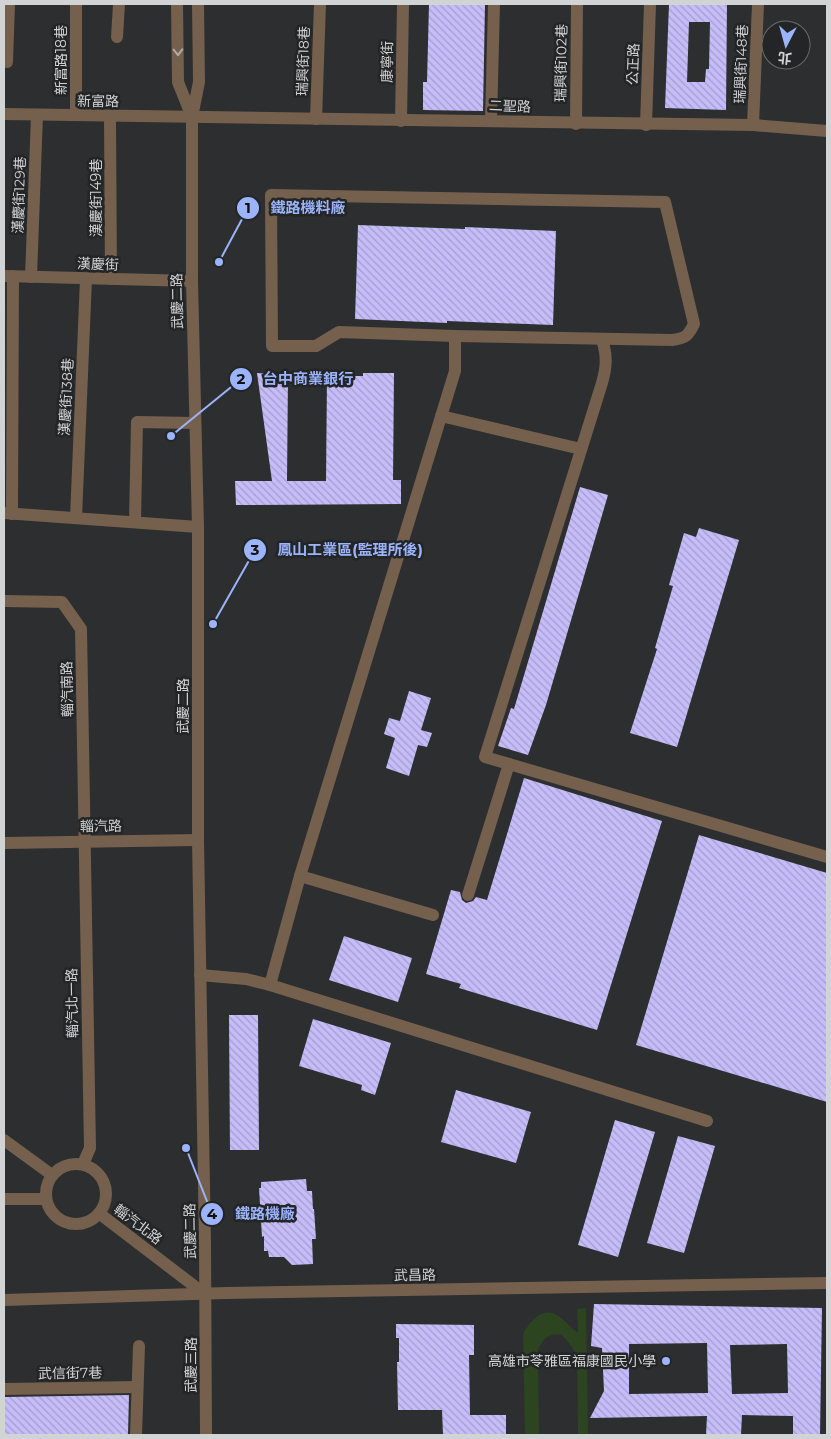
<svg xmlns="http://www.w3.org/2000/svg" width="831" height="1439" font-family="Montserrat,'Noto Sans TC',sans-serif">
	<style>
		.pitch { fill: #2c4520 }
		.building { fill: url(#building-back-hatch); fill-rule: evenodd }
		.lines { fill: none; stroke-linecap: round; stroke-linejoin: round }
		.minor { stroke: #74604d; stroke-width: 12 }
		.oneway { stroke: #b1aba5 }
		.poi-dot { fill: #9bb4fd; stroke: #232526; stroke-width: 2 }
		.labels { text-anchor: middle; dominant-baseline: central; stroke-width: 5; stroke-linejoin: round; paint-order: stroke }
		.street-label { font-size: 14px; fill: #d2d3d4; stroke: #232526 }
		.poi-label { font-size: 14px; fill: #d2d3d4; stroke: #232526; text-anchor: end }
		.leader { fill: none; stroke: #9bb4fd; stroke-width: 2 }
		.callout-dot { fill: #9bb4fd; stroke: #232526; stroke-width: 2 }
		.mark-label { font-size: 15px; text-anchor: middle; font-weight: bold; fill: #111 }
		.callout-label { font-size: 15px; text-anchor: middle; font-weight: bold; fill: #9bb4fd; stroke: #232526; stroke-width: 5; stroke-linejoin: round; paint-order: stroke }
	</style>
	<defs>
		<pattern id="building-back-hatch" width="6" height="6" patternUnits="userSpaceOnUse" patternTransform="scale(1.25)"><rect width="6" height="6" fill="#c6bcf9"/><path d="M-1 5l2 2M0 0l6 6M5-1l2 2" fill="none" stroke="#a49dcb"/></pattern>
	</defs>
	<rect width="100%" height="100%" fill="#2c2e30"/>
	<path class="pitch" d="M586 1308 588 1435H578L577 1355 569 1343 562 1335C548 1333 544 1338 538 1350L539 1435H525L523 1334C529 1323 542 1306 557 1315 564 1319 571 1328 578 1333L577 1309Z"/>
	<g class="building">
		<path d="M429 4H485L483 111 423 110V82H427Z"/>
		<path d="M669 4H727L726 110 665 108ZM689 22H710L709 69H706L705 82H687Z"/>
		<path d="M358 225 465 229V227L556 231 553 325 447 321V323L355 319Z"/>
		<path d="M257 373 288 375 287 481H326L327 376H363V373H394L393 480H401V504L236 505 235 481H272Z"/>
		<path d="M580 487 608 495 546 705 528 755 498 746 511 708 514 709Z"/>
		<path d="M699 528 739 540 677 747 630 733 657 649 655 648 673 586 669 585 684 533 696 537Z"/>
		<path d="M409 691 431 698 421 730 432 733 427 747 418 745 409 776 386 768 395 738 384 734 389 718 400 721Z"/>
		<path d="M524 778 662 821 597 1030 459 988 461 984 426 974 451 890 460 892 462 900 466 903 473 901 476 897 487 900Z"/>
		<path d="M699 835 827 873V1102L636 1045Z"/>
		<path d="M344 936 412 958 398 1002 329 980Z"/>
		<path d="M229 1015H258L259 1150H230Z"/>
		<path d="M313 1019 391 1043 375 1095 361 1090 362 1085 299 1066Z"/>
		<path d="M456 1090 531 1112 516 1163 441 1142Z"/>
		<path d="M615 1120 655 1132 618 1257 578 1245Z"/>
		<path d="M678 1136 715 1146 684 1253 647 1243Z"/>
		<path d="M306 1179 307 1191H312L313 1209H314L316 1239H312L313 1264 292 1265 284 1257H269L268 1251H264V1236L262 1237 259 1188H261V1182Z"/>
		<path d="M594 1304 822 1308 820 1435H793V1416L742 1415 741 1435H706L707 1416 590 1418 604 1391 602 1348 591 1346ZM707 1343 708 1393 629 1394V1344ZM787 1344 788 1393 732 1394 730 1345Z"/>
		<path d="M396 1324 474 1325V1355H469L470 1415H506V1435H443L442 1410H398L397 1362H399V1338H396Z"/>
		<path d="M129 1395 128 1435H5V1397Z"/>
	</g>
	<g class="lines">
		<g class="minor">
			<path d="M177 4 178 82 192 117"/>
			<path d="M198 4 199 82 192 117V281L198 527V840L205 1243 206 1435"/>
			<path d="M117 37 119 4"/>
			<path d="M7 62 9 4"/>
			<path d="M4 114 753 125 827 131"/>
			<path d="M76 115V4"/>
			<path d="M110 116 111 279"/>
			<path d="M316 119 320 4"/>
			<path d="M401 121 403 4"/>
			<path d="M491 121 494 4"/>
			<path d="M576 124 577 4"/>
			<path d="M646 125 650 4"/>
			<path d="M753 125 758 4"/>
			<path d="M271 195 665 202 694 324C688 336 686 338 672 340L455 336 339 332 316 346H272Z"/>
			<path d="M4 276 192 281"/>
			<path d="M31 277 37 115"/>
			<path d="M455 336V371L300 876 270 985 707 1121"/>
			<path d="M602 339C607 356 607 365 602 383L485 757 827 857"/>
			<path d="M441 416 581 449"/>
			<path d="M4 513 198 527"/>
			<path d="M12 514 13 276"/>
			<path d="M76 518 86 279"/>
			<path d="M135 522 137 422 195 423"/>
			<path d="M4 601 62 602 81 629 90 1148 83 1164"/>
			<path d="M4 843 198 840"/>
			<path d="M300 876 433 915"/>
			<path d="M468 895 509 764"/>
			<path d="M200 975 246 979 270 985"/>
			<path d="M4 1140 52 1175"/>
			<circle cx="76" cy="1194" r="30"/>
			<path d="M4 1199H46"/>
			<path d="M100 1214 206 1295"/>
			<path d="M4 1300 226 1293 827 1283"/>
			<path d="M4 1389 137 1387"/>
			<path d="M136 1435 139 1346"/>
		</g>
	</g>
	<defs><path id="oneway-chevron" d="M-2-3.5L2.5 0L-2 3.5" fill="none" stroke-width="1.6" stroke-linecap="round" stroke-linejoin="round" transform="scale(1.25)"/></defs>
	<use class="oneway" href="#oneway-chevron" transform="translate(178 52) rotate(89)"/>
	<circle class="poi-dot" cx="666" cy="1361" r="5"/>
	<g class="labels">
		<g class="street-label">
			<text transform="translate(61 60) rotate(-90)">新富路18巷</text>
			<text transform="translate(303 61) rotate(-88)">瑞興街18巷</text>
			<text transform="translate(387 62) rotate(-89)">康寧街</text>
			<text transform="translate(561 63) rotate(-89)">瑞興街102巷</text>
			<text transform="translate(633 64) rotate(-88)">公正路</text>
			<text transform="translate(741 64) rotate(-88)">瑞興街148巷</text>
			<text transform="translate(98 101) rotate(1)">新富路</text>
			<text transform="translate(510 106) rotate(2)">二聖路</text>
			<text transform="translate(19 195) rotate(-88)">漢慶街129巷</text>
			<text transform="translate(96 198) rotate(-90)">漢慶街149巷</text>
			<text transform="translate(98 264) rotate(2)">漢慶街</text>
			<text transform="translate(177 301) rotate(-91)">武慶二路</text>
			<text transform="translate(66 397) rotate(-87)">漢慶街138巷</text>
			<text transform="translate(67 689) rotate(-91)">輜汽南路</text>
			<text transform="translate(183 706) rotate(-90)">武慶二路</text>
			<text transform="translate(101 826) rotate(-1)">輜汽路</text>
			<text transform="translate(72 1003) rotate(-91)">輜汽北一路</text>
			<text transform="translate(138 1224) rotate(37)">輜汽北路</text>
			<text transform="translate(190 1231) rotate(-91)">武慶二路</text>
			<text transform="translate(415 1275) rotate(-1)">武昌路</text>
			<text transform="translate(191 1365) rotate(-90)">武慶三路</text>
			<text transform="translate(70 1373) rotate(-1)">武信街7巷</text>
		</g>
		<g class="poi-label">
			<text x="656" y="1361">高雄市苓雅區福康國民小學</text>
		</g>
	</g>
	<path class="leader" d="M219 262L248 208M171 436L241 379M213 624L255 550M186 1148L212 1214"/>
	<g class="callout-dot">
		<circle cx="219" cy="262" r="5"/>
		<circle cx="171" cy="436" r="5"/>
		<circle cx="213" cy="624" r="5"/>
		<circle cx="186" cy="1148" r="5"/>
		<circle cx="248" cy="208" r="12"/>
		<circle cx="241" cy="379" r="12"/>
		<circle cx="255" cy="550" r="12"/>
		<circle cx="212" cy="1214" r="12"/>
	</g>
	<g class="mark-label">
		<text x="248" y="213">1</text>
		<text x="241" y="384">2</text>
		<text x="255" y="555">3</text>
		<text x="212" y="1219">4</text>
	</g>
	<g class="callout-label">
		<text x="308" y="213">鐵路機料廠</text>
		<text x="308" y="384">台中商業銀行</text>
		<text x="350" y="555">鳳山工業區(監理所後)</text>
		<text x="265" y="1219">鐵路機廠</text>
	</g>
	<rect width="831" height="1439" fill="none" stroke="#d2d3d4" stroke-width="10"/>
	<g transform="translate(786 45) rotate(186)"><circle r="24" fill="#232526" stroke="#696b6c"/>
	<path d="M0-4L9 19L0 12L-9 19Z" fill="#9bb4fd"/>
	<text y="-8" font-size="14" font-weight="bold" text-anchor="middle" fill="#d2d3d4">北</text>
	</g>
</svg>
